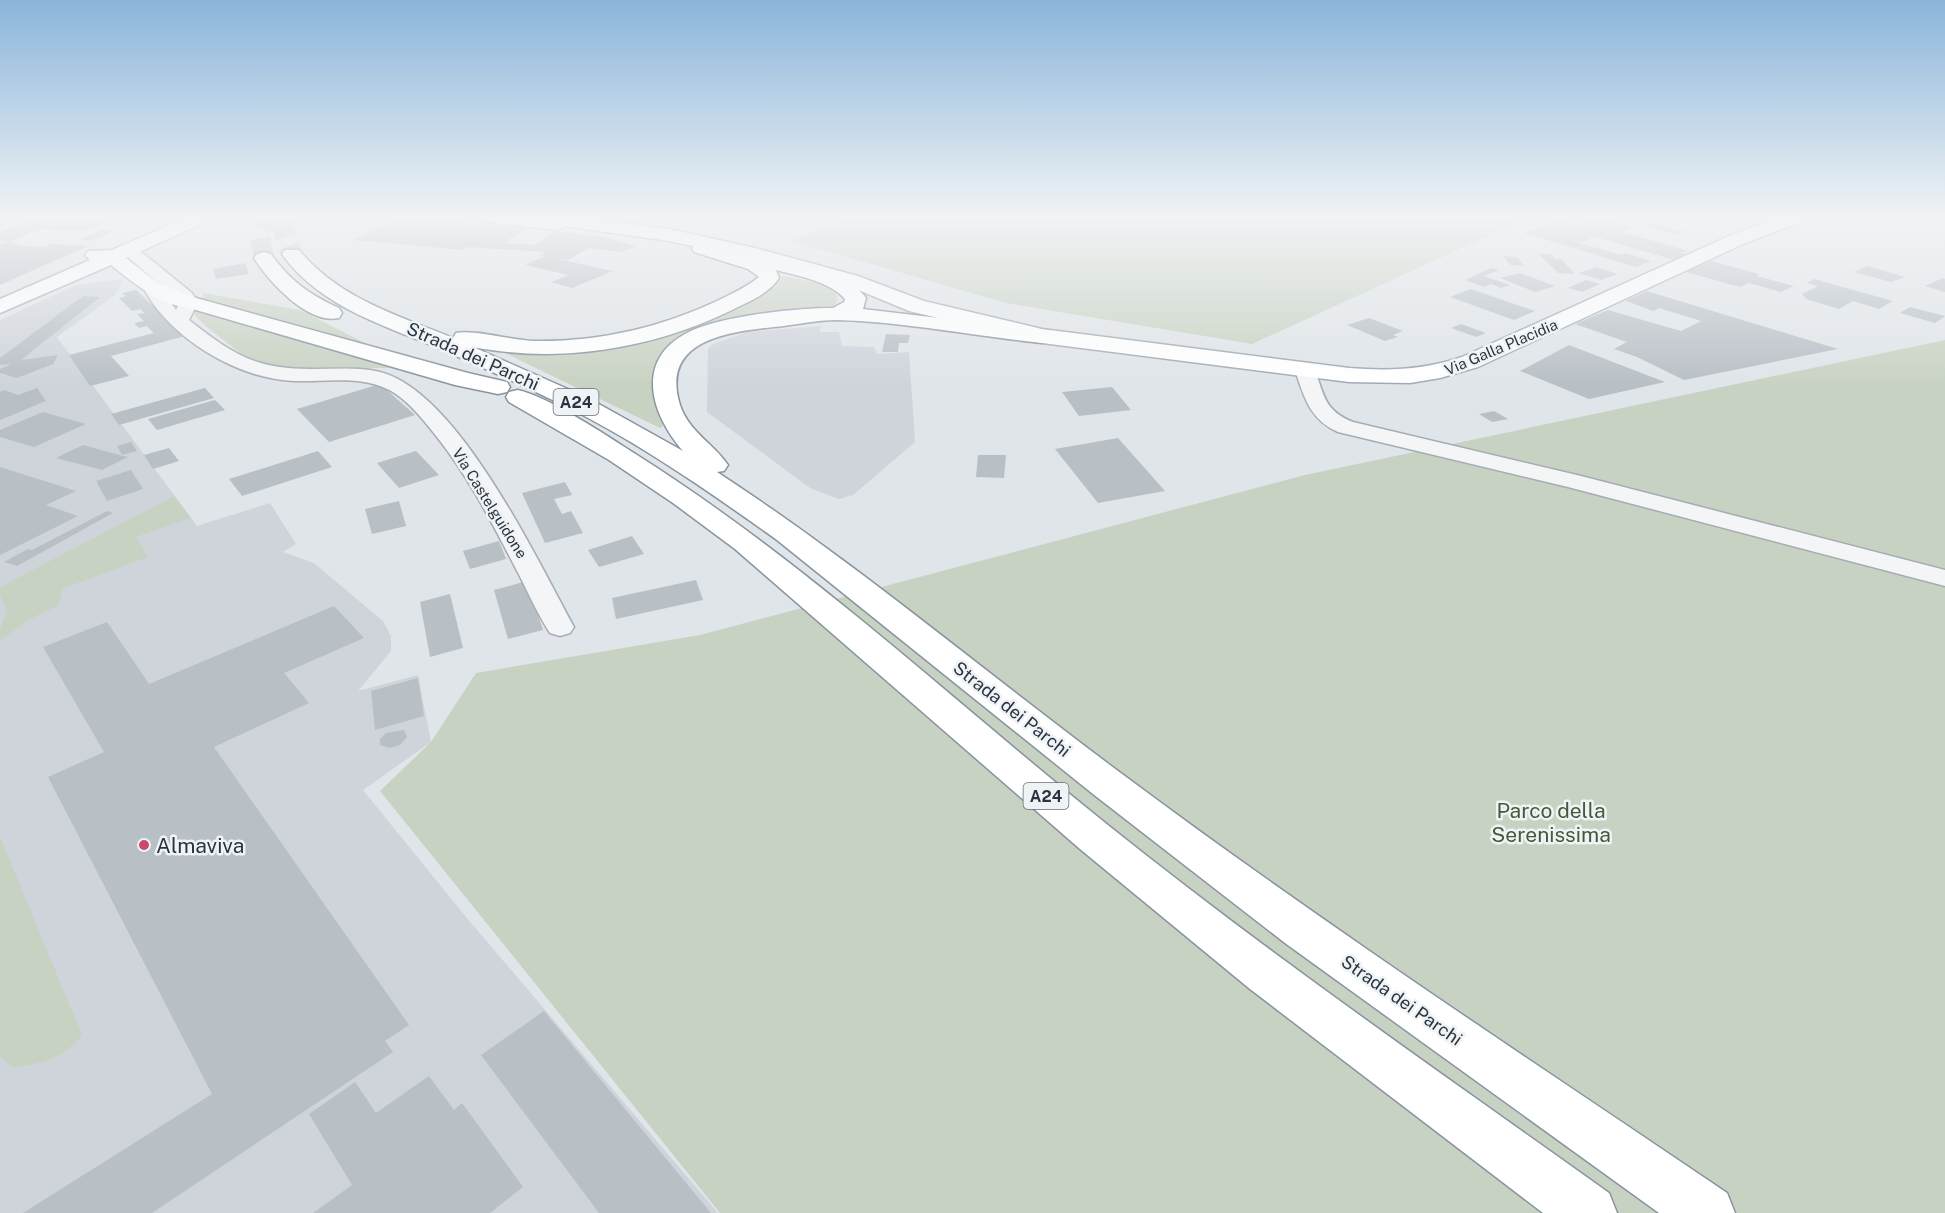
<svg xmlns="http://www.w3.org/2000/svg" width="1945" height="1213" font-family="'Public Sans',sans-serif">
	<style>
		.built { fill: #cfd4db }
		.green { fill: #c8d2c2 }
		.building { fill: #b8bfc5 }
		.lines { fill: none; stroke-linecap: round; stroke-linejoin: round }
		.highway-tunnel { stroke: #bcc2c7; stroke-width: 20; stroke-dasharray: 20 10; stroke-linecap: butt }
		.minor-casing { stroke: #a6acb3; stroke-width: 3 }
		.major-casing { stroke: #a0aab4; stroke-width: 3 }
		.highway-casing { stroke: #88949f; stroke-width: 3 }
		.minor { fill: #f3f5f7; fill-rule: evenodd }
		.major { fill: #fff; fill-rule: evenodd }
		.highway { fill: #fff; fill-rule: evenodd }
		.poi-dot { fill: #c94a6d; stroke: #f0f3f6; stroke-width: 2 }
		.labels { text-anchor: middle; dominant-baseline: central; stroke-width: 5; stroke-linejoin: round; paint-order: stroke }
		.far-street-label { font-size: 15px; fill: #2a3440; stroke: #f0f3f6 }
		.shield { fill: #f0f3f6; stroke: #656d77; stroke-width: 1.5 }
		.shield-label { font-size: 16px; font-weight: bold; fill: #2a3440 }
		.street-label { font-size: 18px; fill: #2a3440; stroke: #f0f3f6 }
		.near-park-label { font-size: 21px; fill: #425b37; stroke: #f0f3f6 }
		.near-poi-label { font-size: 21px; fill: #2a3440; stroke: #f0f3f6; text-anchor: start }
	</style>
	<rect width="100%" height="100%" fill="#e0e5e9"/>
	<g class="built">
		<path d="M1698 217H1772L1743 228Z"/>
		<path d="M122 279 119 290 114 296 57 337 197 526 270 503 296 544 283 552 314 563 383 621 391 636V651L358 691 418 675 431 742 363 790 466 917 718 1213H0V320L76 285Z"/>
		<path d="M821 326 820 332H839L842 346 874 347 877 354 909 352 915 442 853 495 839 499 810 488 707 412 708 349 713 344 748 332Z"/>
	</g>
	<g class="green">
		<path d="M848 217H1092L1111 222 1129 217H1530L1252 344 1006 303 791 241Z"/>
		<path d="M783 276C798 280 834 281 838 299L834 308 676 342C645 367 651 394 663 426L660 428 501 351 682 330 722 315 774 287Z"/>
		<path d="M203 293 300 310 371 346 204 300Z"/>
		<path d="M194 310 342 351 389 368H287L249 360 208 328 195 316Z"/>
		<path d="M1945 340V1213H720L380 791 431 742 476 673 700 635 1305 475Z"/>
		<path d="M174 496 191 518 136 537 148 557 62 589 59 605 32 618 0 640V629L7 610 0 596V587Z"/>
		<path d="M0 837 82 1035C59 1062 45 1061 13 1068L0 1056Z"/>
	</g>
	<g class="building">
		<path d="M35 217H67L112 220 84 231 39 229 9 242 0 241V232Z"/>
		<path d="M122 217H150L137 223 115 220Z"/>
		<path d="M401 217 528 228 504 243 534 245 556 231 603 237 637 246 620 252 588 248 568 260 553 258 613 271 572 288 551 282 569 275 525 265 545 256H539L546 252 469 247 463 250 353 240Z"/>
		<path d="M1595 217 1636 227 1622 232 1688 251 1682 253 1691 256 1678 261 1595 237 1579 243 1621 255 1626 253 1651 261 1636 267 1523 233 1560 220 1575 225Z"/>
		<path d="M1654 217H1673L1681 219 1673 223Z"/>
		<path d="M1655 223 1685 232 1675 235 1645 226Z"/>
		<path d="M102 230 115 231 91 241 78 240Z"/>
		<path d="M5 242H20L12 245 44 247 50 244 88 246 0 285V244Z"/>
		<path d="M1539 254H1550L1555 259H1561L1575 274 1558 273Z"/>
		<path d="M1503 256 1517 257 1524 266 1510 265Z"/>
		<path d="M1711 261 1759 274 1757 276 1794 286 1781 292 1749 283 1740 287 1686 272Z"/>
		<path d="M245 263 249 274 216 279 213 269Z"/>
		<path d="M1868 266 1905 277 1891 282 1854 272Z"/>
		<path d="M1596 267 1618 274 1601 280 1579 273Z"/>
		<path d="M1491 268 1499 270 1484 276 1510 285 1501 288 1491 284 1484 287 1465 280Z"/>
		<path d="M1520 273 1555 286 1535 292 1500 278Z"/>
		<path d="M1943 278 1945 279V292L1925 286Z"/>
		<path d="M1814 279 1893 301 1879 309 1853 301 1839 309 1806 299 1802 294 1818 286 1807 283Z"/>
		<path d="M1586 280 1600 284 1582 292 1568 288Z"/>
		<path d="M1471 289 1535 311 1514 320 1450 297Z"/>
		<path d="M136 290 185 336 111 356 129 376 90 386 69 355 154 333 147 326 139 328 134 323 144 321 137 314 144 313 141 309 132 311 119 298 126 296 122 293Z"/>
		<path d="M1647 291 1838 349 1684 380 1637 357 1614 349 1627 342 1575 324 1608 310 1681 331 1701 321 1659 308 1653 311 1626 301Z"/>
		<path d="M83 296 100 297 21 360 58 355 53 364 17 378 0 373V369L11 364 0 365V358Z"/>
		<path d="M1910 307 1945 316 1935 323 1900 313Z"/>
		<path d="M1369 318 1403 331 1393 335 1398 337 1385 341 1347 325Z"/>
		<path d="M1461 324 1486 333 1476 337 1451 328Z"/>
		<path d="M886 334 910 335 908 343H899L898 352H882Z"/>
		<path d="M1569 345 1665 382 1589 399 1520 371Z"/>
		<path d="M380 384 415 415 329 442 297 409Z"/>
		<path d="M1112 387 1131 410 1079 416 1062 392Z"/>
		<path d="M37 388 46 401 0 420V392L4 390 18 395Z"/>
		<path d="M205 388 214 398 119 425 111 414Z"/>
		<path d="M215 400 225 410 157 430 148 419Z"/>
		<path d="M1494 411 1508 419 1492 422 1479 414Z"/>
		<path d="M43 412 86 424 34 447 0 437V430Z"/>
		<path d="M1118 438 1165 491 1098 503 1055 449Z"/>
		<path d="M131 442 137 451 122 455 117 446Z"/>
		<path d="M83 445 123 456 128 457 102 470 56 458Z"/>
		<path d="M169 448 179 461 153 469 144 455Z"/>
		<path d="M318 451 332 467 242 496 229 479Z"/>
		<path d="M416 451 439 475 399 488 377 463Z"/>
		<path d="M978 455H1006L1004 478 976 477Z"/>
		<path d="M0 467 76 491 46 505 78 516 0 555Z"/>
		<path d="M131 470 143 489 107 501 96 481Z"/>
		<path d="M565 482 572 495 554 499 562 514 571 511 583 533 545 543 522 493Z"/>
		<path d="M399 501 406 526 372 534 365 509Z"/>
		<path d="M107 511 113 513 17 566 4 562 28 549 32 550Z"/>
		<path d="M632 536 644 554 599 567 588 550Z"/>
		<path d="M499 541 506 559 470 569 463 551Z"/>
		<path d="M696 580 703 600 616 619 612 598Z"/>
		<path d="M527 581 543 630 508 639 494 590Z"/>
		<path d="M450 594 463 648 430 657 420 602Z"/>
		<path d="M334 606 364 638 284 673 309 703 214 747 409 1025 385 1041 393 1052 152 1213H23L212 1094 48 777 104 752 43 647 107 622 149 684Z"/>
		<path d="M418 678 424 716 375 730 371 691Z"/>
		<path d="M404 730 407 737 400 745 390 748 380 745V739L386 733Z"/>
		<path d="M544 1011 711 1213H599L481 1055Z"/>
		<path d="M429 1076 454 1110 462 1103 523 1187 490 1213H313L352 1185 309 1114 355 1082 376 1113Z"/>
	</g>
	<g class="lines">
		<g class="highway-tunnel">
			<path d="M286 217 284 234 292 254"/>
			<path d="M264 258 260 238 266 217"/>
		</g>
		<defs>
			<g id="minor">
				<path d="M0 217H14L0 224Z"/>
				<path d="M128 244 134 246 192 293 198 302 189 320C235 356 257 370 316 369 337 369 360 367 380 372 458 392 536 558 574 627L570 633 560 636 550 633C536 612 526 587 514 565 491 521 468 476 437 437 425 422 412 405 396 394 366 374 328 382 294 381 238 379 169 338 143 287L145 283H157L176 310 180 302 122 252 120 249Z"/>
				<path d="M1305 364 1312 366 1315 370C1324 396 1325 411 1353 422L1581 476 1945 570V586L1568 487 1338 432C1310 420 1304 397 1295 370L1298 366Z"/>
			</g>
			<g id="major">
				<path d="M187 217H211L208 221 126 258 158 283 196 298 200 302 196 306C169 313 131 281 111 265L0 313V299L90 260 85 255 88 251 112 250Z"/>
				<path d="M477 217H577L669 229 755 248 858 276 924 301 1042 329 1349 368C1388 371 1424 370 1462 357L1729 236 1780 217H1806L1803 221 1743 244 1478 367 1440 378 1410 383 1349 382 1042 343 909 311 844 284 745 257 669 241 565 226 557 230 486 222 480 221Z"/>
			</g>
			<g id="highway">
				<path d="M701 242 742 255 749 252C783 260 846 268 866 298L863 309 1050 331 1053 336 1050 341 1042 343C974 336 906 322 837 320 816 320 795 325 774 327 728 332 660 340 680 405 689 432 713 443 728 465L724 471 717 472C858 564 987 674 1122 774 1319 921 1524 1056 1727 1193L1735 1213H1659L1285 943 1093 794 777 540C711 493 644 446 571 409 530 389 489 370 447 352 388 326 321 309 282 254L285 250H299C338 298 397 315 453 338L456 333C472 329 512 340 533 341 598 342 660 328 719 300 733 293 747 287 759 277L748 269 694 252 692 248 694 244ZM776 270C798 276 829 281 845 299L844 302 833 308C796 308 717 316 685 334 634 362 652 416 683 451L588 398 473 347C560 364 651 349 730 311 747 302 768 295 779 278Z"/>
				<path d="M264 252 271 254C289 280 310 295 339 308L342 313 339 318C308 325 268 281 254 258L257 254Z"/>
				<path d="M189 296 468 373 507 382 510 387 507 392 498 394 455 385 182 306 178 302 182 298Z"/>
				<path d="M518 390C551 398 607 436 637 455 806 562 953 701 1109 826 1270 955 1441 1073 1609 1193L1617 1213H1543L1250 989 1080 849 735 549 673 503 609 460 509 402 506 397 509 392Z"/>
			</g>
		</defs>
		<use href="#minor" class="minor-casing"/>
		<use href="#major" class="major-casing"/>
		<use href="#highway" class="highway-casing"/>
		<use href="#minor" class="minor"/>
		<use href="#major" class="major"/>
		<use href="#highway" class="highway"/>
	</g>
	<linearGradient id="sky" x2="0" y2="1"><stop stop-color="#8ab5db"/><stop offset="0.56" stop-color="#f1f3f5"/><stop offset="1" stop-color="#f1f3f5" stop-opacity="0"/></linearGradient>
	<rect width="1945" height="387" fill="url(#sky)"/>
	<circle class="poi-dot" cx="144" cy="845" r="6"/>
	<g class="labels">
		<g class="far-street-label">
			<text transform="translate(1501 347) rotate(-23)">Via Galla Placidia</text>
			<text transform="translate(490 503) rotate(58)">Via Castelguidone</text>
		</g>
		<g class="shield">
			<rect x="553.5" y="389" width="45" height="26" rx="4.5"/>
			<rect x="1023.5" y="783" width="45" height="26" rx="4.5"/>
		</g>
		<g class="shield-label">
			<text x="576" y="402">A24</text>
			<text x="1046" y="796">A24</text>
		</g>
		<g class="street-label">
			<text transform="translate(473 356) rotate(24)">Strada dei Parchi</text>
			<text transform="translate(1012 709) rotate(38)">Strada dei Parchi</text>
			<text transform="translate(1402 1000) rotate(35)">Strada dei Parchi</text>
		</g>
		<g class="near-park-label">
			<text x="1551" y="810">Parco della<tspan x="1551" dy="24">Serenissima</tspan></text>
		</g>
		<g class="near-poi-label">
			<text x="156" y="845">Almaviva</text>
		</g>
	</g>
</svg>
